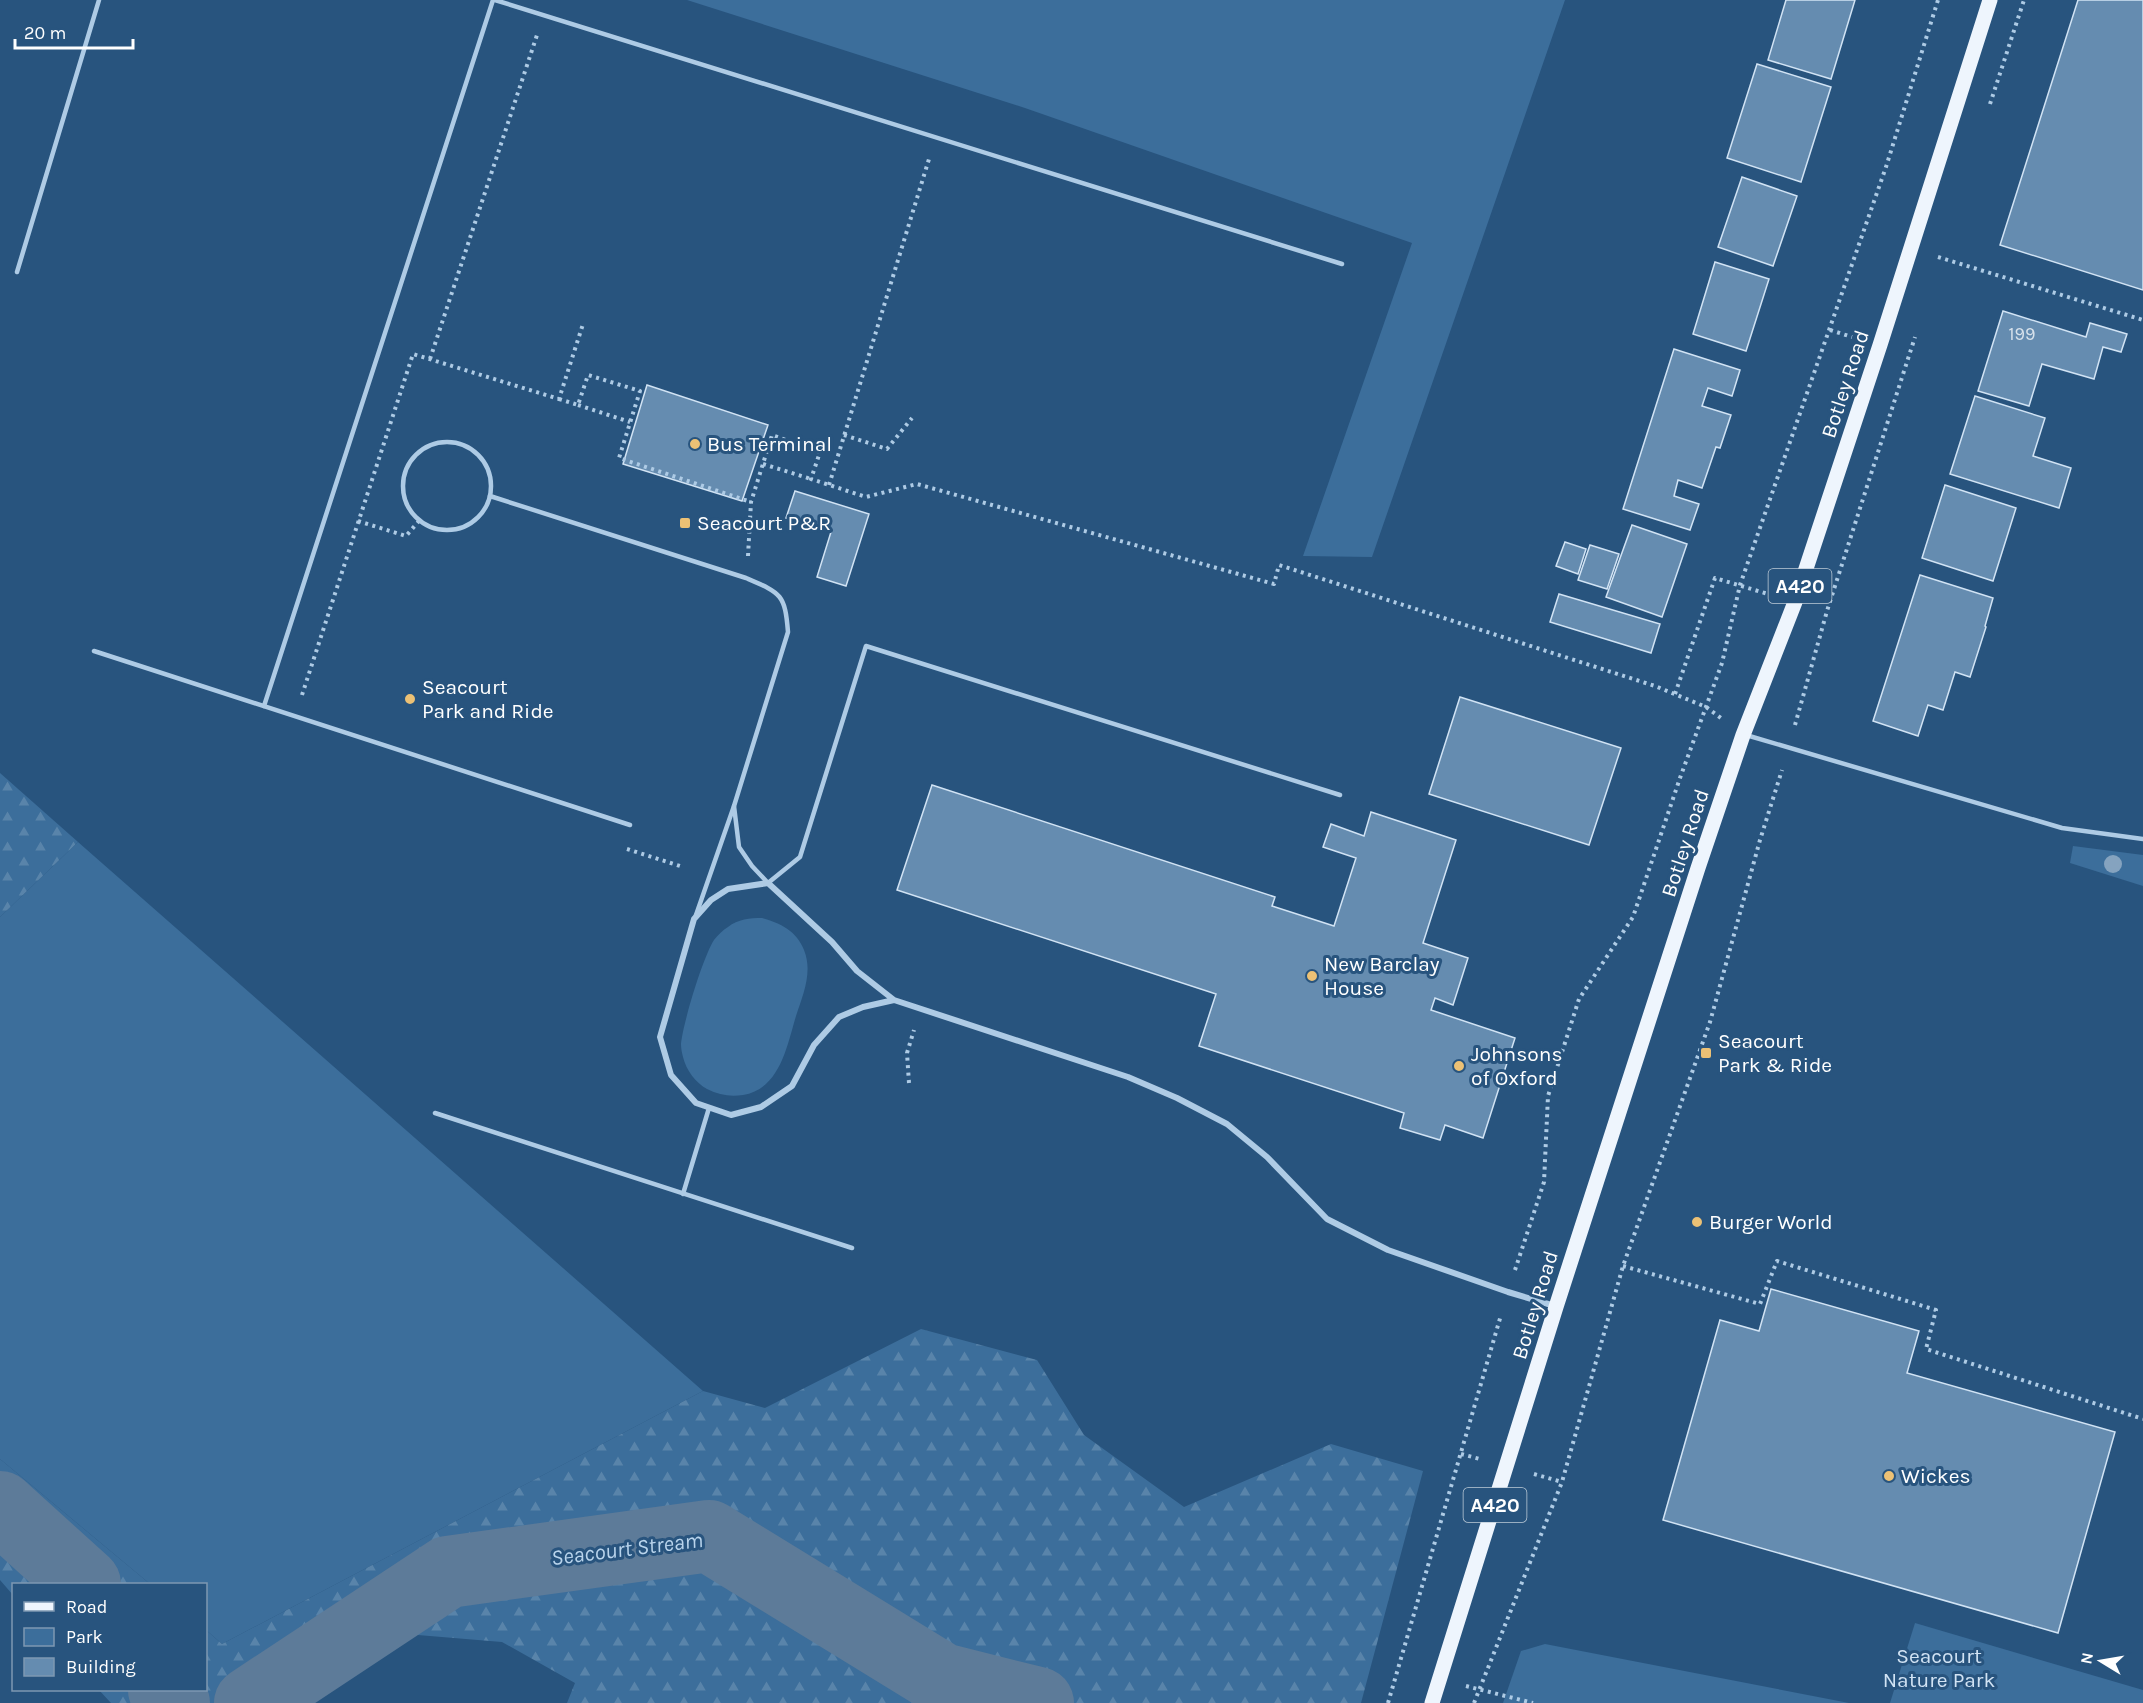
<svg xmlns="http://www.w3.org/2000/svg" width="2143" height="1703" font-family="Karla,sans-serif">
	<style>
		.green { fill: #3c6e9b }
		.forest { fill: url(#forest-firs) }
		.lines { fill: none; stroke-linecap: round; stroke-linejoin: round }
		.river { stroke: #5d7b99; stroke-width: 72 }
		.building { fill: #658cb0; stroke: #d1e3f4; stroke-width: 1.5 }
		.path { stroke: #aecbe5; stroke-width: 4; stroke-dasharray: 3 4.5; stroke-linecap: butt }
		.service { stroke: #aecbe5; stroke-width: 4.5 }
		.minor { stroke: #aecbe5; stroke-width: 6 }
		.primary { stroke: #eef5fd; stroke-width: 15 }
		.tree { fill: #85a3bf }
		.poi-dot { fill: #ecc175; stroke: #28547e; stroke-width: 2 }
		.labels { text-anchor: middle; dominant-baseline: central; stroke-width: 6; stroke-linejoin: round; paint-order: stroke }
		.number-label { font-size: 18px; fill: #d8e2eb }
		.shield { fill: #28547e; stroke: #beccd8; stroke-width: 1.5 }
		.shield-label { font-size: 20px; font-weight: bold; fill: #fff }
		.street-label { font-size: 21px; fill: #fff; stroke: #28547e }
		.poi-label { font-size: 21px; fill: #fff; stroke: #28547e; text-anchor: start }
		.park-label { font-size: 21px; fill: #d1e3f4; stroke: #28547e }
		.water-label { font-size: 22px; font-style: italic; fill: #b9d4ec; stroke: #28547e }
	</style>
	<defs>
		<pattern id="forest-firs" width="22" height="20" patternUnits="userSpaceOnUse" patternTransform="scale(1.5)"><rect width="22" height="20" fill="#3c6e9b"/><path d="M5 1l3.5 6h-7zM16 11l3.5 6h-7z" fill="#5984aa"/></pattern>
	</defs>
	<rect width="100%" height="100%" fill="#28547e"/>
	<g class="green">
		<path d="M687 0H1565L1372 557 1303 556 1412 243 1025 108Z"/>
		<path d="M78 842 703 1391 222 1644 206 1630V1584H150L0 1459V917Z"/>
		<path d="M2073 846 2143 855V886L2070 863Z"/>
		<path d="M762 918C780 923 797 931 804 950 813 972 803 995 796 1016 787 1046 780 1089 743 1095 730 1097 719 1095 707 1089 696 1083 686 1070 683 1057 682 1053 681 1049 681 1044 683 1023 703 957 714 940 718 935 723 930 728 927 738 919 750 918 762 918Z"/>
		<path d="M1915 1623 2143 1690V1703H1890Z"/>
		<path d="M1545 1644 1849 1703H1503L1521 1651Z"/>
	</g>
	<g class="forest">
		<path d="M0 773 78 842 0 917Z"/>
		<path d="M921 1329 1037 1360 1084 1435 1184 1507 1331 1444 1423 1471 1361 1703H567L575 1683 502 1642 394 1633 286 1703H111L99 1690H206V1630L222 1644 703 1391 765 1408Z"/>
		<path d="M0 1459 150 1584H14L13 1595 0 1580Z"/>
	</g>
	<g class="lines">
		<g class="river">
			<path d="M0 1507 85 1584"/>
			<path d="M164 1690 174 1703"/>
			<path d="M250 1703 448 1572 709 1536 942 1679 1038 1703"/>
		</g>
	</g>
	<g class="building">
		<path d="M1786 0H1855L1831 79 1768 60Z"/>
		<path d="M2078 0H2143V290L2000 245Z"/>
		<path d="M1757 64 1831 87 1801 182 1727 158Z"/>
		<path d="M1742 177 1797 196 1773 266 1718 247Z"/>
		<path d="M1715 262 1769 279 1746 351 1693 334Z"/>
		<path d="M2003 311 2086 337 2090 323 2127 334 2121 352 2103 347 2094 379 2042 364 2029 406 1978 391Z"/>
		<path d="M1674 349 1740 370 1732 396 1708 388 1702 406 1731 415 1720 448 1716 447 1702 488 1678 480 1674 496 1699 504 1690 530 1623 509Z"/>
		<path d="M647 385 768 425 742 501 623 464Z"/>
		<path d="M1975 396 2045 418 2033 456 2071 468 2059 508 1950 474Z"/>
		<path d="M1945 485 2016 508 1993 581 1922 558Z"/>
		<path d="M795 491 869 514 846 586 817 577 831 532 786 518Z"/>
		<path d="M1632 525 1687 544 1662 617 1606 597Z"/>
		<path d="M1565 542 1586 549 1578 574 1556 566Z"/>
		<path d="M1590 545 1619 554 1607 589 1578 580Z"/>
		<path d="M1920 575 1993 598 1985 626 1986 627 1970 677 1955 672 1943 710 1928 705 1918 736 1873 721Z"/>
		<path d="M1559 594 1660 624 1651 653 1550 622Z"/>
		<path d="M1460 697 1621 748 1589 845 1429 794Z"/>
		<path d="M932 785 1275 897 1272 906 1334 926 1356 858 1323 847 1331 824 1364 836 1371 812 1456 840 1423 943 1468 958 1453 1005 1435 998 1431 1010 1515 1038 1483 1138 1445 1125 1440 1140 1400 1128 1404 1113 1199 1046 1216 994 897 890Z"/>
		<path d="M1771 1289 1919 1331 1907 1373 2115 1432 2058 1633 1663 1520 1720 1320 1759 1331Z"/>
	</g>
	<g class="lines">
		<g class="path">
			<path d="M1990 104 2024 0"/>
			<path d="M1938 257 2143 320"/>
			<path d="M1830 330 1852 337"/>
			<path d="M430 359 537 35"/>
			<path d="M559 399 578 405 588 375 640 391 619 458 751 502"/>
			<path d="M578 405 630 422"/>
			<path d="M844 435 887 449 912 418"/>
			<path d="M763 464 811 479"/>
			<path d="M829 485 929 159"/>
			<path d="M358 521 406 536 419 521"/>
			<path d="M748 556 751 502 772 435 820 452 811 479 866 497 917 484 1274 584 1279 565 1655 686 1706 707 1721 718"/>
			<path d="M1675 694 1715 578 1768 594"/>
			<path d="M302 695 413 354 559 399 583 324"/>
			<path d="M1795 725 1827 611 1915 337"/>
			<path d="M627 849 680 866"/>
			<path d="M909 1083 907 1053 914 1030"/>
			<path d="M1623 1266 1760 1304 1777 1261 1936 1310 1926 1349 2143 1419"/>
			<path d="M1515 1270 1544 1182 1548 1096 1579 999 1633 917 1680 778 1722 663 1740 585 1886 167 1938 0"/>
			<path d="M1461 1454 1480 1459"/>
			<path d="M1534 1474 1562 1482"/>
			<path d="M1466 1686 1533 1703"/>
			<path d="M1388 1703 1501 1315"/>
			<path d="M1474 1703 1562 1482 1623 1266 1710 1022 1760 840 1782 770"/>
		</g>
		<g class="service">
			<path d="M495 0 1342 264"/>
			<path d="M17 272 99 0"/>
			<circle cx="447" cy="486" r="44"/>
			<path d="M490 496 746 578C781 593 785 594 788 632L734 806 696 915"/>
			<path d="M94 651 630 825"/>
			<path d="M264 706 493 0"/>
			<path d="M1746 735 2062 828 2143 839"/>
			<path d="M734 806 739 847 752 866 768 883 800 857 866 646 1340 795"/>
			<path d="M435 1113 852 1248"/>
			<path d="M683 1194 709 1108"/>
		</g>
		<path class="minor" d="M894 1000 863 1007 839 1017 814 1045 792 1086 761 1107 731 1115 696 1103 671 1075 660 1037 694 919 711 900 728 889 768 883 832 942 857 971 894 1000 1128 1077 1177 1098 1227 1124 1267 1157 1327 1219 1388 1250 1508 1292 1555 1306"/>
		<path class="primary" d="M1432 1703 1556 1307 1698 868 1743 735 1795 602 1880 345 1990 0"/>
	</g>
	<circle class="tree" cx="2113" cy="864" r="9"/>
	<g class="poi-dot">
		<circle cx="695" cy="444" r="6"/>
		<rect x="679" y="517" width="12" height="12" rx="3"/>
		<circle cx="410" cy="699" r="6"/>
		<circle cx="1312" cy="976" r="6"/>
		<rect x="1700" y="1047" width="12" height="12" rx="3"/>
		<circle cx="1459" cy="1066" r="6"/>
		<circle cx="1697" cy="1222" r="6"/>
		<circle cx="1889" cy="1476" r="6"/>
	</g>
	<g class="labels">
		<g class="number-label">
			<text x="2022" y="334">199</text>
		</g>
		<g class="shield">
			<rect x="1768.5" y="569" width="63" height="34" rx="4.5"/>
			<rect x="1463.5" y="1488" width="63" height="34" rx="4.5"/>
		</g>
		<g class="shield-label">
			<text x="1800" y="586">A420</text>
			<text x="1495" y="1505">A420</text>
		</g>
		<g class="street-label">
			<text transform="translate(1845 384) rotate(-72)">Botley Road</text>
			<text transform="translate(1685 843) rotate(-72)">Botley Road</text>
			<text transform="translate(1535 1305) rotate(-73)">Botley Road</text>
		</g>
		<g class="poi-label">
			<text x="707" y="444">Bus Terminal</text>
			<text x="697" y="523">Seacourt P&amp;R</text>
			<text x="422" y="687">Seacourt<tspan x="422" dy="24">Park and Ride</tspan></text>
			<text x="1324" y="964">New Barclay<tspan x="1324" dy="24">House</tspan></text>
			<text x="1718" y="1041">Seacourt<tspan x="1718" dy="24">Park &amp; Ride</tspan></text>
			<text x="1471" y="1054">Johnsons<tspan x="1471" dy="24">of Oxford</tspan></text>
			<text x="1709" y="1222">Burger World</text>
			<text x="1901" y="1476">Wickes</text>
		</g>
		<g class="park-label">
			<text x="1939" y="1656">Seacourt<tspan x="1939" dy="24">Nature Park</tspan></text>
		</g>
		<g class="water-label">
			<text transform="translate(627 1549) rotate(-7)">Seacourt Stream</text>
		</g>
	</g>
	<rect x="12" y="1583" width="195" height="108" fill="#28547e" stroke="#7e98b2" stroke-width="1.5"/>
	<rect x="24" y="1602" width="30" height="9" fill="#eef5fd" stroke="#7e98b2" stroke-width="1.5"/>
	<text x="66" y="1613" font-size="18" fill="#ffffff">Road</text>
	<rect x="24" y="1628" width="30" height="18" fill="#3c6e9b" stroke="#7e98b2" stroke-width="1.5"/>
	<text x="66" y="1643" font-size="18" fill="#ffffff">Park</text>
	<rect x="24" y="1658" width="30" height="18" fill="#658cb0" stroke="#7e98b2" stroke-width="1.5"/>
	<text x="66" y="1673" font-size="18" fill="#ffffff">Building</text>
	<g transform="translate(2101 1661) rotate(281)" stroke="#28547e" stroke-width="4.5" paint-order="stroke">
	<path d="M0-4.5L10 22L0 15L-10 22Z" fill="#ffffff"/>
	<text y="-9" font-size="16" font-weight="bold" text-anchor="middle" fill="#ffffff">N</text>
	</g>
	<path d="M15 39v9h118v-9" fill="none" stroke="#ffffff" stroke-width="3"/>
	<text x="24" y="39" font-size="18" fill="#ffffff" stroke="#28547e" stroke-width="4.5" paint-order="stroke">20 m</text>
</svg>
